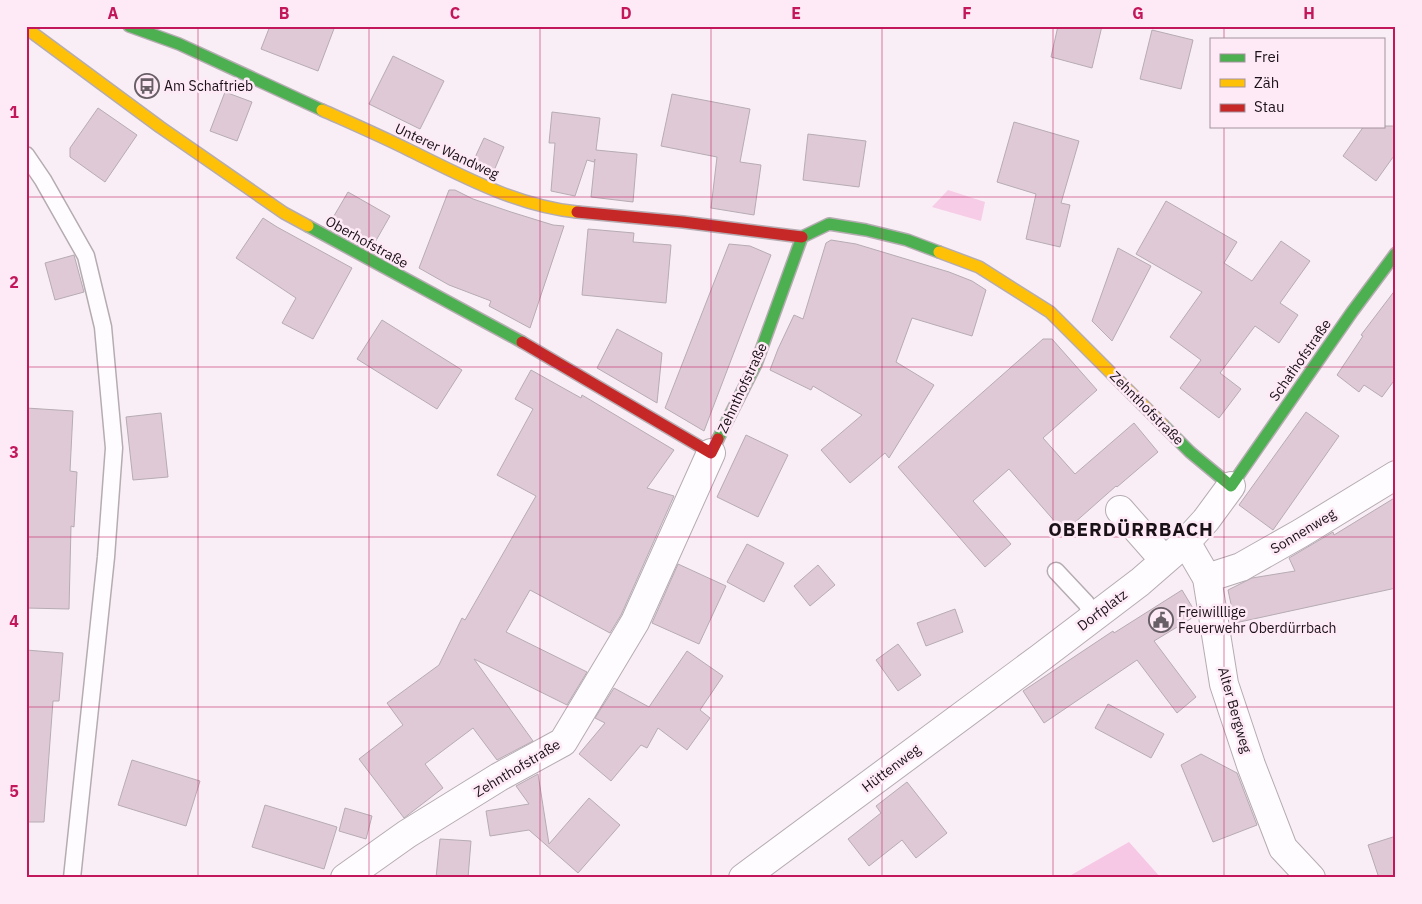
<svg xmlns="http://www.w3.org/2000/svg" width="1422" height="904" font-family="'IBM Plex Sans',sans-serif">
	<style>
		.green { fill: #f7c7e6 }
		.water { fill: #f6cce6 }
		.building { fill: #dfc9d7; stroke: #b6acb2 }
		.lines { fill: none; stroke-linecap: round; stroke-linejoin: round }
		.lane-casing { stroke: #b5acb2; stroke-width: 19 }
		.street-casing { stroke: #b5acb2; stroke-width: 30 }
		.fast-casing { stroke: #b5acb2; stroke-width: 14 }
		.slow-casing { stroke: #b5acb2; stroke-width: 14 }
		.jam-casing { stroke: #b5acb2; stroke-width: 14 }
		.lane { stroke: #fefcfe; stroke-width: 16 }
		.street { stroke: #fefcfe; stroke-width: 28 }
		.fast { stroke: #4caf50; stroke-width: 11 }
		.slow { stroke: #ffc107; stroke-width: 11 }
		.jam { stroke: #c62828; stroke-width: 11 }
		.grid { fill: none; stroke: #c2185b; stroke-width: 1; stroke-opacity: 0.55 }
		.labels { text-anchor: middle; dominant-baseline: central; stroke-width: 5; stroke-linejoin: round; paint-order: stroke }
		.poi-label { font-size: 14px; fill: #1a1117; stroke: #fee9f6; text-anchor: start }
		.street-label { font-size: 14px; fill: #1a1117; stroke: #fee9f6 }
		.district-label { font-size: 19px; font-weight: bold; letter-spacing: 1px; fill: #1a1117; stroke: #fee9f6 }
		.neatline { fill: none; stroke: #c2185b; stroke-width: 2 }
		.grid-label { font-size: 16px; text-anchor: middle; font-weight: bold; fill: #c2185b }
	</style>
	<rect width="100%" height="100%" fill="#f9eef5"/>
	<path class="green" d="M1129 842 1161 878H1066Z"/>
	<path class="water" d="M948 190 985 202 981 221 932 207Z"/>
	<g class="building">
		<path d="M270 26H335L318 71 261 49Z"/>
		<path d="M1058 26H1102L1092 68 1051 57Z"/>
		<path d="M1152 30 1193 40 1181 89 1140 79Z"/>
		<path d="M393 56 444 81 420 129 369 104Z"/>
		<path d="M225 92 252 102 237 141 210 131Z"/>
		<path d="M672 94 750 109 740 162 761 165 754 215 711 208 717 157 661 146Z"/>
		<path d="M98 108 137 135 105 182 70 157V148Z"/>
		<path d="M552 112 600 118 596 150 637 154 633 202 591 197 595 159 594 162 587 160 575 196 551 191 555 143H549Z"/>
		<path d="M1014 122 1079 141 1061 203 1070 205 1060 247 1026 239 1036 194 997 182Z"/>
		<path d="M1364 126H1396V153L1376 181 1343 156Z"/>
		<path d="M808 134 866 141 859 187 803 180Z"/>
		<path d="M484 138 504 147 493 173 472 164Z"/>
		<path d="M449 190H455L473 199 511 212 553 225 564 226 530 328 489 306 491 301 449 285 419 268Z"/>
		<path d="M348 192 390 216 374 244 331 221Z"/>
		<path d="M1166 201 1237 242 1224 263 1252 281 1281 241 1310 261 1280 303 1298 315 1279 343 1255 326 1220 373 1241 389 1219 418 1180 388 1201 360 1170 337 1202 292 1136 254Z"/>
		<path d="M263 218 277 227 352 268 313 339 282 323 296 298 236 258Z"/>
		<path d="M588 229 634 233 633 242 671 245 666 303 582 295Z"/>
		<path d="M831 240 856 244 949 272 972 281 986 290 972 336 912 318 896 362 934 385 889 458 885 453 850 483 821 450 862 415 813 386 811 390 770 370 778 349 794 315 803 319 826 243Z"/>
		<path d="M729 244 750 246 771 255 704 431 665 408Z"/>
		<path d="M1118 248 1151 266 1112 341 1092 321Z"/>
		<path d="M74 255 84 292 55 300 45 263Z"/>
		<path d="M1396 289V378L1382 397 1364 385 1359 392 1337 375 1363 336 1361 335Z"/>
		<path d="M382 320 462 370 437 409 357 359Z"/>
		<path d="M617 329 662 353 657 403 597 368Z"/>
		<path d="M1043 339H1052L1097 390 1043 438 1075 474 1134 423 1158 452 1117 487 1116 486 1064 532 1009 469 973 501 1011 544 985 567 898 467Z"/>
		<path d="M531 370 581 398 582 395 674 450 647 488 674 496 621 615 610 633 530 590 506 632 587 672 567 705 474 659 533 741 497 760 473 728 425 764 443 788 404 818 359 759 403 725 387 703 439 665 462 618 465 620 536 496 497 475 533 409 515 399Z"/>
		<path d="M26 408 73 411 70 471 77 472 74 527 71 526 69 609 26 608Z"/>
		<path d="M1306 412 1339 436 1273 530 1239 505Z"/>
		<path d="M161 413 168 477 133 480 126 417Z"/>
		<path d="M746 435 788 455 758 517 717 497Z"/>
		<path d="M1396 497V588L1235 623 1228 590 1252 578 1295 571 1289 558 1333 532 1334 535Z"/>
		<path d="M747 544 784 563 764 602 727 582Z"/>
		<path d="M678 564 726 586 699 644 652 623Z"/>
		<path d="M818 565 835 585 810 606 794 586Z"/>
		<path d="M1182 590 1197 615 1154 641 1196 697 1177 713 1137 660 1044 723 1023 691 1113 631 1114 633Z"/>
		<path d="M955 609 963 632 926 646 917 623Z"/>
		<path d="M898 644 921 675 898 691 876 660Z"/>
		<path d="M26 650 63 653 59 701H53L44 822H26Z"/>
		<path d="M687 651 723 676 700 710 710 718 687 750 658 728 647 748 641 745 611 781 579 754 605 723 595 718 614 688 649 707Z"/>
		<path d="M1108 704 1164 734 1151 758 1095 728Z"/>
		<path d="M1201 754 1237 773 1257 825 1213 842 1181 765Z"/>
		<path d="M132 760 200 781 186 826 118 805Z"/>
		<path d="M538 774 549 844 589 798 620 825 578 873 529 830 490 836 486 811 529 804 516 786Z"/>
		<path d="M907 782 947 833 916 858 902 840 869 866 848 839 881 813 876 806Z"/>
		<path d="M265 805 337 827 324 869 252 847Z"/>
		<path d="M345 808 372 816 366 839 339 831Z"/>
		<path d="M1396 836V878H1379L1368 845Z"/>
		<path d="M440 839 471 841 468 878H436Z"/>
	</g>
	<g class="lines">
		<defs>
			<g id="lane">
				<path d="M26 155 43 180 86 256 103 327 114 448 106 557 72 878"/>
				<path d="M1056 571 1086 603 1094 617"/>
			</g>
			<g id="street">
				<path d="M1231 486 1206 520 1186 542 1207 578 1224 684 1251 765 1283 848 1311 878"/>
				<path d="M1120 510 1164 560"/>
				<path d="M1207 578 1241 567 1301 533 1396 475"/>
				<path d="M345 878 407 834 499 777 563 742 635 622 711 453"/>
				<path d="M743 878 1040 658 1140 582 1186 542"/>
			</g>
			<g id="fast">
				<path d="M129 26 179 44 322 110"/>
				<path d="M308 226 522 342"/>
				<path d="M1163 425 1190 452 1231 486 1352 312 1396 253"/>
				<path d="M718 439 756 364 802 237 829 224 866 230 907 240 939 252"/>
			</g>
			<g id="slow">
				<path d="M26 28 160 127 284 213 308 226"/>
				<path d="M322 110C351 123 381 136 409 150 462 176 517 206 577 212"/>
				<path d="M939 252 979 267 1050 312 1163 425"/>
			</g>
			<g id="jam">
				<path d="M577 212 683 222 802 237"/>
				<path d="M522 342 711 453 718 439"/>
			</g>
		</defs>
		<use href="#lane" class="lane-casing"/>
		<use href="#street" class="street-casing"/>
		<use href="#fast" class="fast-casing"/>
		<use href="#slow" class="slow-casing"/>
		<use href="#jam" class="jam-casing"/>
		<use href="#lane" class="lane"/>
		<use href="#street" class="street"/>
		<use href="#fast" class="fast"/>
		<use href="#slow" class="slow"/>
		<use href="#jam" class="jam"/>
	</g>
	<path class="grid" d="M198 26V878M369 26V878M540 26V878M711 26V878M882 26V878M1053 26V878M1224 26V39M1224 126V878M26 197H1396M26 367H1396M26 537H1396M26 707H1396"/>
	<defs>
		<symbol id="bus-ring" viewBox="-11 -11 22 22"><circle r="9.5" fill="#fee9f6" stroke="#685e65" stroke-width="1.5"/><path d="M-5-6H5V4H4V6H2V4H-2V6H-4V4H-5ZM-3.5-4V0h7V-4ZM-3.5 1.2v1.5H-2V1.2ZM2 1.2v1.5H3.5V1.2Z" fill="#685e65"/></symbol>
		<symbol id="civic-ring" viewBox="-11 -11 22 22"><circle r="9.5" fill="#fee9f6" stroke="#685e65" stroke-width="1.5"/><path d="M-.6-6.5H3V-4.5H.6V-3L4-1V1h2V6H-6V1h2V-1L-.6-3ZM-1.2 2.5V6h2.4V2.5Z" fill="#685e65"/></symbol>
	</defs>
	<g fill-rule="evenodd">
		<use href="#bus-ring" x="133" y="72" width="28" height="28"/>
		<use href="#civic-ring" x="1147" y="606" width="28" height="28"/>
	</g>
	<g class="labels">
		<g class="poi-label">
			<text x="164" y="86">Am Schaftrieb</text>
			<text x="1178" y="612">Freiwilllige<tspan x="1178" dy="16">Feuerwehr Oberdürrbach</tspan></text>
		</g>
		<g class="street-label">
			<text transform="translate(447 151) rotate(25)">Unterer Wandweg</text>
			<text transform="translate(367 242) rotate(29)">Oberhofstraße</text>
			<text transform="translate(1300 360) rotate(-55)">Schafhofstraße</text>
			<text transform="translate(742 388) rotate(-65)">Zehnthofstraße</text>
			<text transform="translate(1147 408) rotate(45)">Zehnthofstraße</text>
			<text transform="translate(1303 531) rotate(-31)">Sonnenweg</text>
			<text transform="translate(1102 610) rotate(-37)">Dorfplatz</text>
			<text transform="translate(1235 710) rotate(74)">Alter Bergweg</text>
			<text transform="translate(517 768) rotate(-31)">Zehnthofstraße</text>
			<text transform="translate(891 768) rotate(-37)">Hüttenweg</text>
		</g>
		<g class="district-label">
			<text x="1131" y="529">OBERDÜRRBACH</text>
		</g>
	</g>
	<rect width="1422" height="904" fill="none" stroke="#fee9f6" stroke-width="55"/>
	<rect x="1210" y="38" width="175" height="90" fill="#fee9f6" stroke="#a3939d"/>
	<rect x="1220" y="54" width="25" height="8" fill="#4caf50" stroke="#a3939d"/>
	<text x="1254" y="62" font-size="15" fill="#1a1117">Frei</text>
	<rect x="1220" y="79" width="25" height="8" fill="#ffc107" stroke="#a3939d"/>
	<text x="1254" y="88" font-size="15" fill="#1a1117">Zäh</text>
	<rect x="1220" y="104" width="25" height="8" fill="#c62828" stroke="#a3939d"/>
	<text x="1254" y="112" font-size="15" fill="#1a1117">Stau</text>
	<rect x="28" y="28" width="1366" height="848" class="neatline"/>
	<g class="grid-label">
		<text x="113" y="19">A</text>
		<text x="284" y="19">B</text>
		<text x="455" y="19">C</text>
		<text x="626" y="19">D</text>
		<text x="796" y="19">E</text>
		<text x="967" y="19">F</text>
		<text x="1138" y="19">G</text>
		<text x="1309" y="19">H</text>
		<text x="14" y="118">1</text>
		<text x="14" y="288">2</text>
		<text x="14" y="458">3</text>
		<text x="14" y="627">4</text>
		<text x="14" y="797">5</text>
	</g>
</svg>
